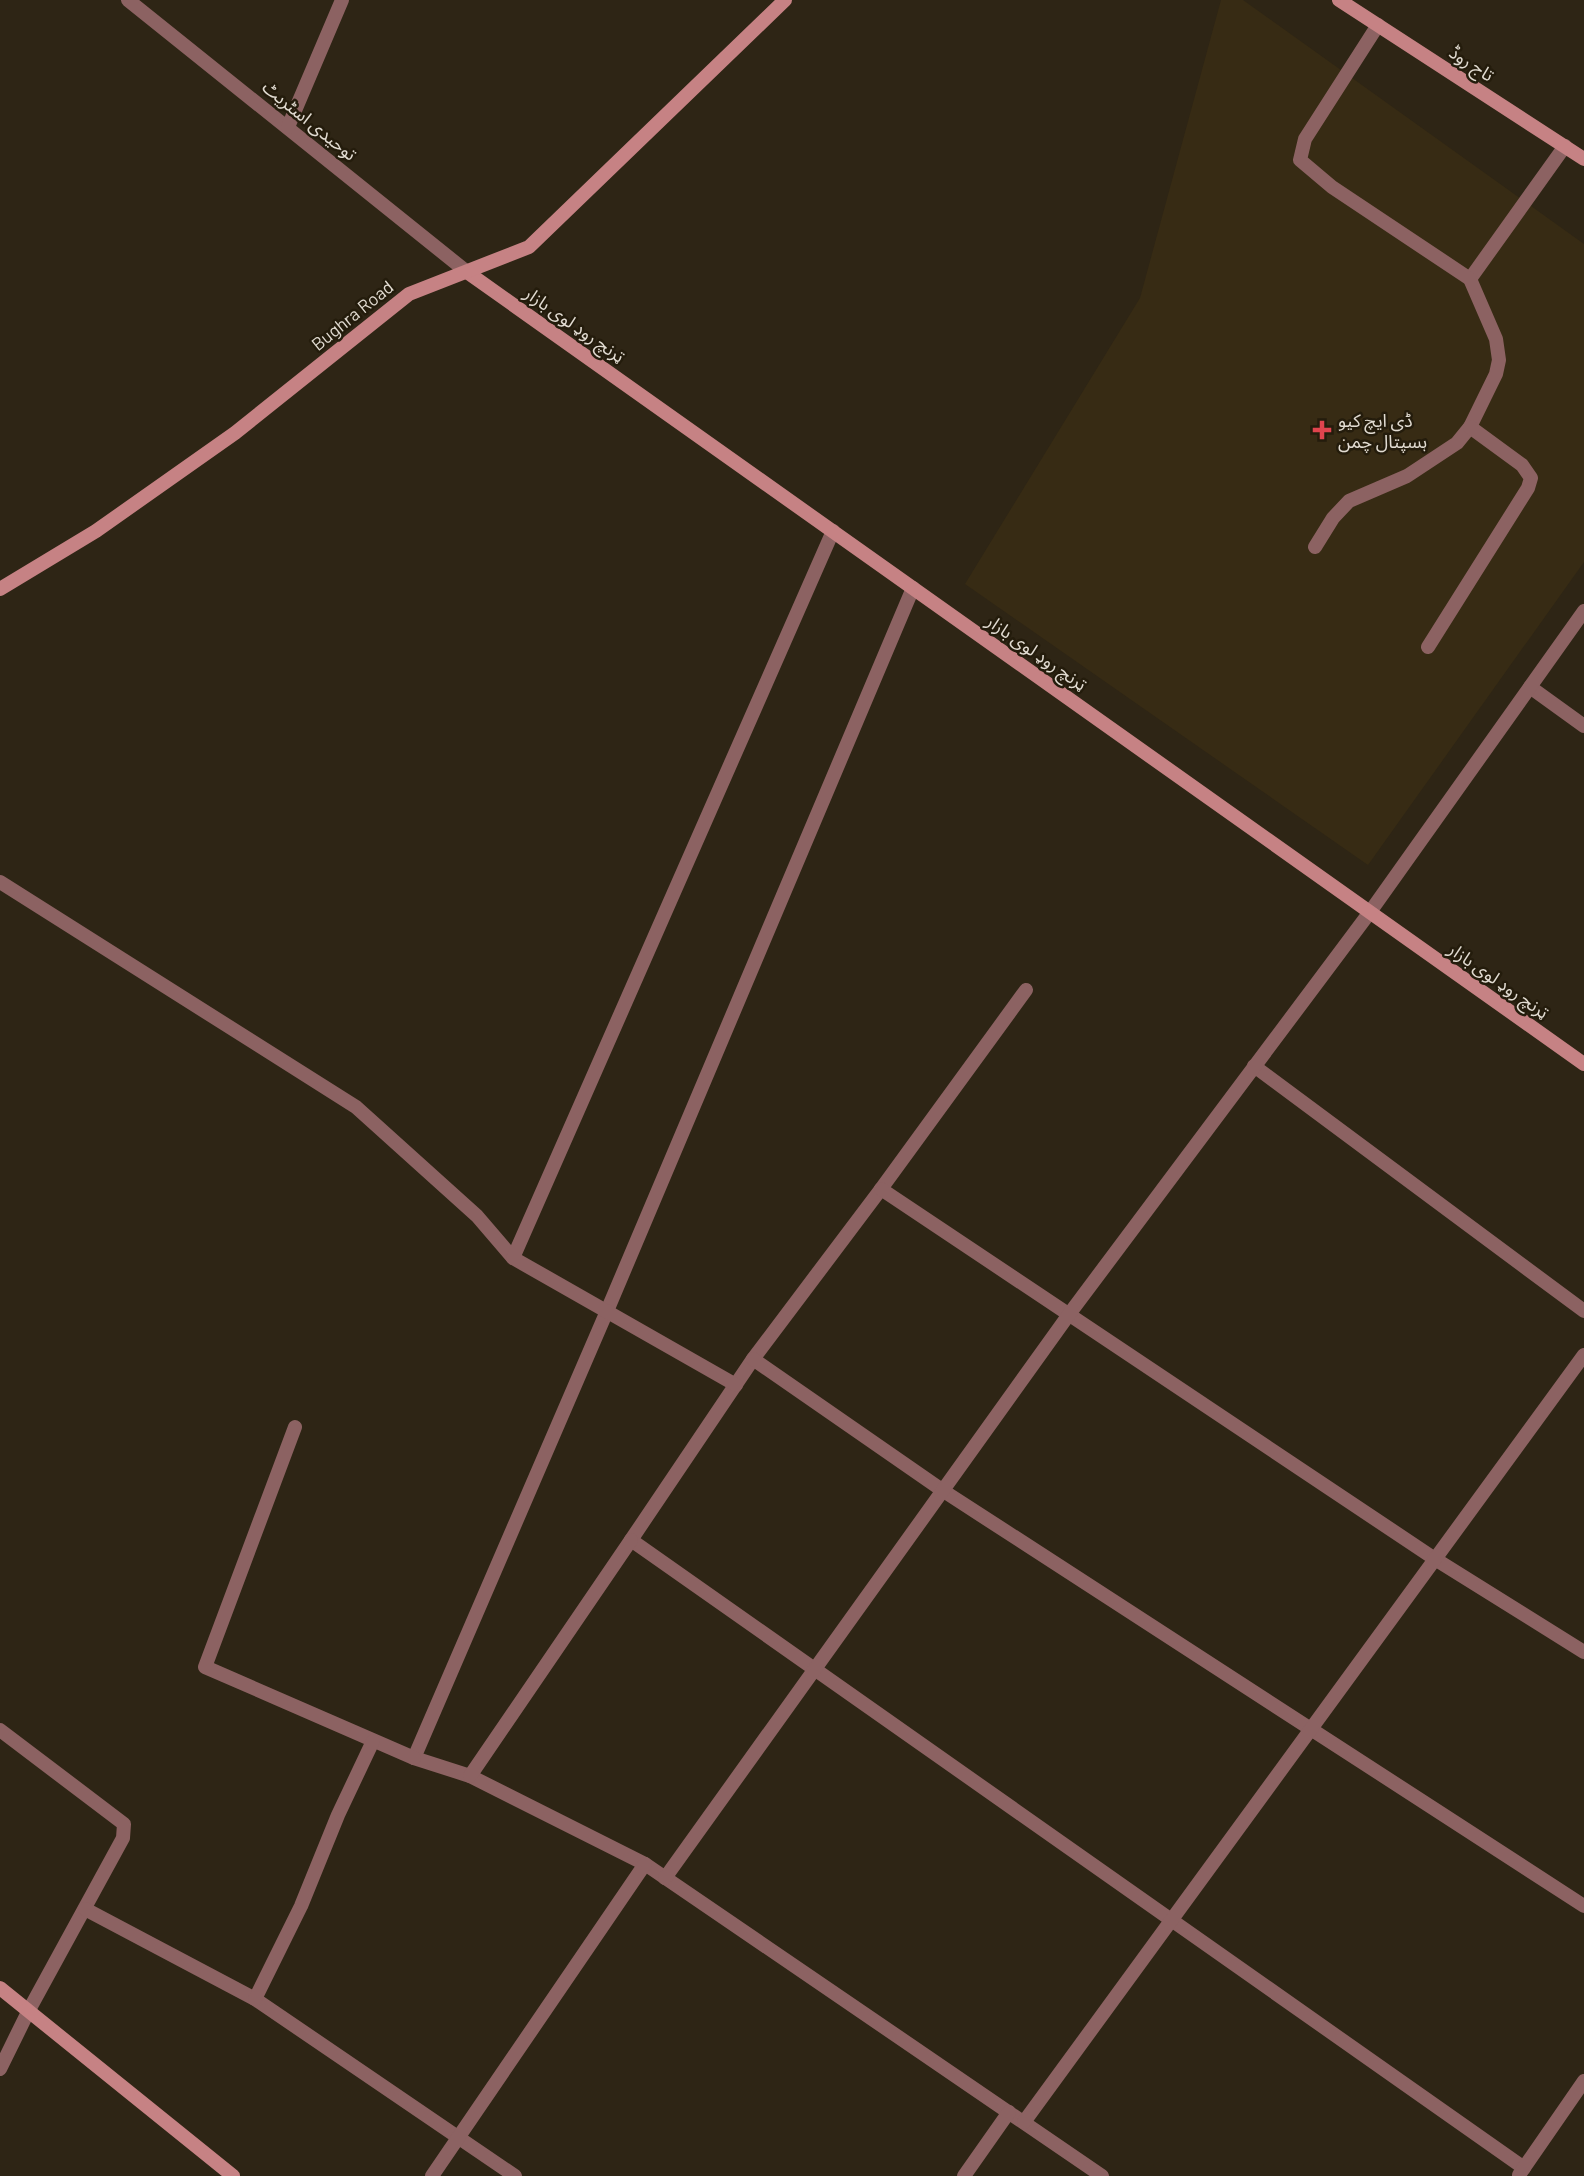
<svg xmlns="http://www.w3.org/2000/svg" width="1584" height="2176" font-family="Barlow,'Noto Sans Arabic',sans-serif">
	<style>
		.built { fill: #372b14 }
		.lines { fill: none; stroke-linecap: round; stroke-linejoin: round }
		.lane { stroke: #8c6262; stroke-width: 14 }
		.street { stroke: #8c6262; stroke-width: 14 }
		.secondary { stroke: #c68284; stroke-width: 14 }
		.health-dot { fill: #e0444e; stroke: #241c0c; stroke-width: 2.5 }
		.labels { text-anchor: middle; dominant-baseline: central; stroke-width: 5; stroke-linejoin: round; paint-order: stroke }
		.street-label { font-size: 18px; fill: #e2dcd2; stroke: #241c0c }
		.poi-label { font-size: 18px; fill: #e2dcd2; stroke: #241c0c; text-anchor: start }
	</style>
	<rect width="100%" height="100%" fill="#2e2515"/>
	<path class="built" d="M1221 0H1243L1584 244V562L1368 865 965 584 1140 298Z"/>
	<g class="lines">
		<g class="lane">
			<path d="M1470 279 1565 146"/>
			<path d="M1315 547 1333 518 1349 501 1407 476 1457 443 1470 427 1496 374 1499 360 1496 339 1470 279 1332 187 1300 160 1305 139 1378 25"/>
			<path d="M1428 647 1528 488 1531 478 1522 465 1470 427"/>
		</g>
		<g class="street">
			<path d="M128 0 467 272"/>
			<path d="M288 127 342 0"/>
			<path d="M913 588 607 1311 414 1758 470 1776 645 1864 1102 2176"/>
			<path d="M1530 687 1584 726"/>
			<path d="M0 882 356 1107 477 1216 513 1258"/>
			<path d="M1026 990 881 1189 753 1359 631 1540 1524 2168"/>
			<path d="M1254 1066 1584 1311"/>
			<path d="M881 1189 1435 1559 1584 1652"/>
			<path d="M753 1359 942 1490 1584 1906"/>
			<path d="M736 1385 513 1258 833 531"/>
			<path d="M295 1427 205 1667 414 1758"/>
			<path d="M0 1730 124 1824 123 1838 29 2010 0 2069"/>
			<path d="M470 1776 631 1540"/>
			<path d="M665 1878 1070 1313 1370 912 1584 611"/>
			<path d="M85 1909 255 1999 515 2176"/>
			<path d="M255 1999 301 1906 338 1815 373 1741"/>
			<path d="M1024 2122 1584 1355"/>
			<path d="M1519 2175 1584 2081"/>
			<path d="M432 2176 645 1864"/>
			<path d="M964 2176 1009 2112"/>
		</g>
		<g class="secondary">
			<path d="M1339 0 1584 159"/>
			<path d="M467 272 1584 1064"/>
			<path d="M0 589 96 531 235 433 409 294 529 247 785 0"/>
			<path d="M0 1988 233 2176"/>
		</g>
	</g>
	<path class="health-dot" d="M1318.5 419.5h7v7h7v7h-7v7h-7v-7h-7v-7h7z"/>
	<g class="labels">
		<g class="street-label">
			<text transform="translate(1472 63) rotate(33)">تاج روڈ</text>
			<text transform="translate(310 120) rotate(39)">توحیدی اسٹریٹ</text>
			<text transform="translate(352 315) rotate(-39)">Bughra Road</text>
			<text transform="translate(575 324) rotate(35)">ټرنچ روډ لوی بازار</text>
			<text transform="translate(1037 652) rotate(35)">ټرنچ روډ لوی بازار</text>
			<text transform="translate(1499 980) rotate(35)">ټرنچ روډ لوی بازار</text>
		</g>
		<g class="poi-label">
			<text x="1338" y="420">ڈی ایچ کیو<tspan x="1338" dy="21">ہسپتال چمن</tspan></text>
		</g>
	</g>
</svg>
